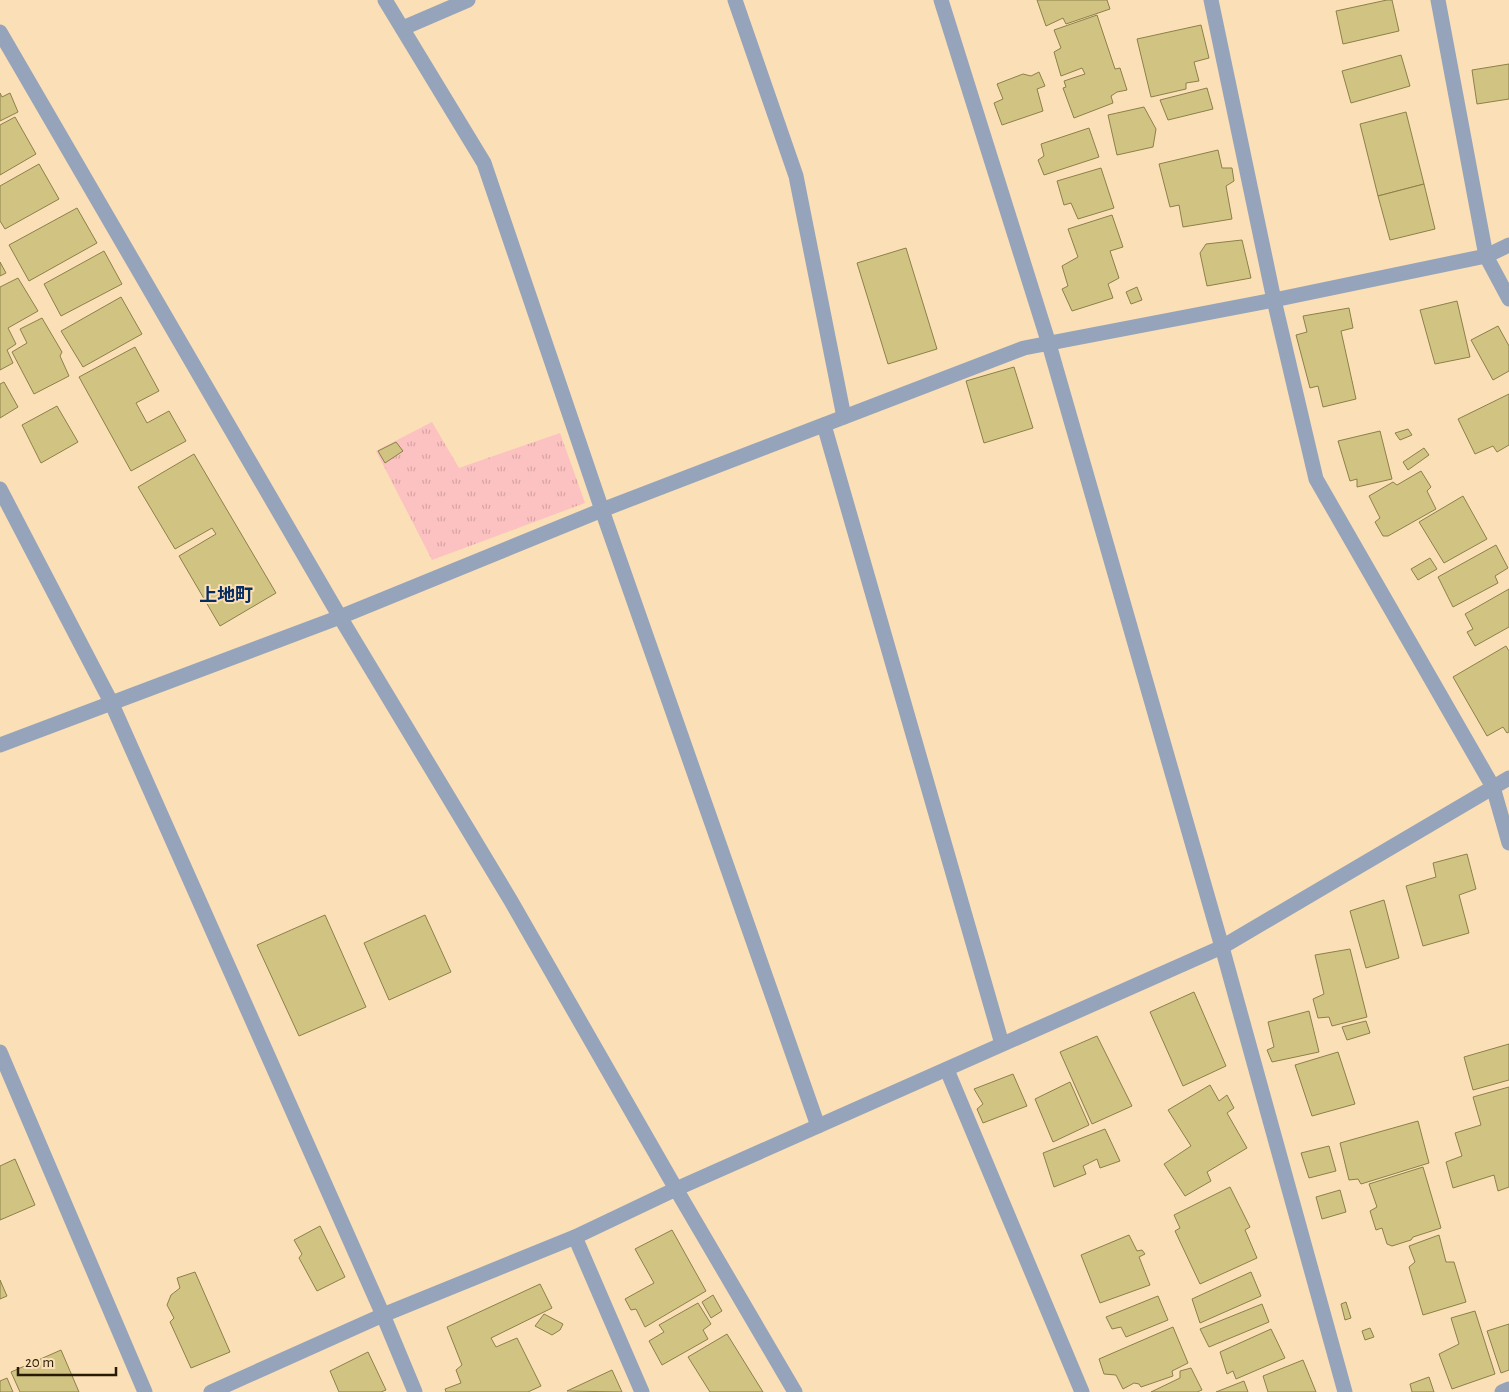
<svg xmlns="http://www.w3.org/2000/svg" width="1509" height="1392" font-family="'Alegreya Sans','Noto Sans JP',sans-serif">
	<style>
		.park { fill: url(#park-tufts) }
		.building { fill: #d1c483; stroke: #8c8049 }
		.lines { fill: none; stroke-linecap: round; stroke-linejoin: round }
		.minor { stroke: #95a4bb; stroke-width: 15 }
		.labels { text-anchor: middle; dominant-baseline: central; stroke-width: 4; stroke-linejoin: round; paint-order: stroke }
		.quarter-label { font-size: 18px; font-weight: bold; fill: #072c60; stroke: #fbdfb6 }
	</style>
	<defs>
		<pattern id="park-tufts" width="24" height="20" patternUnits="userSpaceOnUse" patternTransform="scale(1.25)"><rect width="24" height="20" fill="#fcc1c1"/><path d="M3 7l-1-3M5 7V3M7 7l1-3M15 17l-1-3M17 17v-4M19 17l1-3" fill="none" stroke="#d8a5a4"/></pattern>
	</defs>
	<rect width="100%" height="100%" fill="#fbdfb6"/>
	<path class="park" d="M432 422 459 468 560 433 585 503 432 560 376 451Z"/>
	<g class="building">
		<path d="M1037 0H1107L1110 9 1066 24 1063 18 1046 26Z"/>
		<path d="M1387 0H1392L1399 31 1343 44 1336 11Z"/>
		<path d="M1097 15 1115 69 1120 68 1127 90 1117 92 1111 96 1113 103 1074 118 1063 88 1066 87 1064 81 1085 74 1082 68 1061 76 1054 52 1061 48 1054 30Z"/>
		<path d="M1201 25 1209 58 1194 62 1199 81 1186 83V89L1151 97 1137 39Z"/>
		<path d="M1401 55 1410 86 1351 103 1342 71Z"/>
		<path d="M1509 64V99L1477 104 1472 70Z"/>
		<path d="M1039 72 1045 86 1037 89 1043 111 1002 125 994 103 1003 99 997 84 1023 74 1031 76Z"/>
		<path d="M1207 88 1213 109 1168 120 1160 100Z"/>
		<path d="M0 93 2 97 10 93 18 112 0 121Z"/>
		<path d="M1144 107 1156 129 1153 147 1117 155 1108 115Z"/>
		<path d="M1406 112 1424 184 1378 196 1360 124Z"/>
		<path d="M15 117 36 154 0 175V125Z"/>
		<path d="M1089 128 1099 157 1044 175 1038 160 1044 156 1041 144Z"/>
		<path d="M1218 150 1222 168H1232L1234 181 1226 186 1232 219 1183 227 1179 205 1170 207 1159 164Z"/>
		<path d="M39 164 59 199 5 229 0 221V186Z"/>
		<path d="M1101 168 1114 208 1078 219 1071 203 1064 205 1057 181Z"/>
		<path d="M1424 184 1435 229 1390 240 1378 196Z"/>
		<path d="M77 208 97 243 29 281 9 245Z"/>
		<path d="M1112 215 1123 247 1110 251 1119 278 1108 284 1113 298 1072 311 1062 289 1068 286 1062 266 1078 257 1068 229Z"/>
		<path d="M1242 240 1251 278 1207 286 1200 253 1206 244Z"/>
		<path d="M906 248 937 349 888 364 857 263Z"/>
		<path d="M104 251 122 284 61 316 44 284Z"/>
		<path d="M0 262 6 273 0 276Z"/>
		<path d="M18 278 38 311 8 328 16 344 7 350 13 363 0 370V287Z"/>
		<path d="M1137 287 1142 300 1131 304 1126 292Z"/>
		<path d="M121 297 142 334 83 367 61 331Z"/>
		<path d="M1457 301 1470 357 1435 364 1420 310Z"/>
		<path d="M1349 308 1353 328 1341 331 1356 399 1323 407 1318 386 1310 388 1296 335 1307 332 1303 316Z"/>
		<path d="M42 318 62 352 60 356 69 376 34 394 12 352 27 343 20 329Z"/>
		<path d="M1498 326 1509 346V371L1493 380 1471 340Z"/>
		<path d="M135 347 159 391 136 403 147 423 169 411 186 441 131 471 79 377Z"/>
		<path d="M1014 367 1033 428 984 443 966 381Z"/>
		<path d="M4 382 18 407 0 418V384Z"/>
		<path d="M1509 394V445L1497 452 1493 446 1475 454 1458 419Z"/>
		<path d="M57 406 78 442 41 463 22 425Z"/>
		<path d="M1408 429 1412 435 1400 440 1395 433Z"/>
		<path d="M1380 431 1392 479 1357 487V479L1350 481 1338 441Z"/>
		<path d="M396 442 403 451 385 463 378 451Z"/>
		<path d="M1424 448 1429 455 1408 470 1403 462Z"/>
		<path d="M194 454 276 593 220 626 179 556 216 534 212 528 175 549 138 487Z"/>
		<path d="M1421 471 1431 487 1427 491 1436 509 1388 536H1383L1375 522 1380 518 1369 496 1393 482 1397 485Z"/>
		<path d="M1463 496 1487 539 1444 563 1419 522Z"/>
		<path d="M1496 545 1508 568 1495 576 1498 583 1453 607 1438 577Z"/>
		<path d="M1430 558 1437 569 1418 580 1411 569Z"/>
		<path d="M1509 589V627L1475 646 1467 632 1473 629 1465 614Z"/>
		<path d="M1506 646 1509 651V732L1507 733 1503 727 1487 736 1453 677Z"/>
		<path d="M1467 854 1476 889 1459 895 1469 933 1423 946 1406 886 1436 877 1433 863Z"/>
		<path d="M1384 900 1399 958 1366 968 1350 911Z"/>
		<path d="M325 915 366 1007 299 1036 257 945Z"/>
		<path d="M425 915 451 972 389 1000 364 943Z"/>
		<path d="M1350 949 1367 1017 1332 1026 1329 1017 1318 1018 1313 999 1324 994 1315 955Z"/>
		<path d="M1194 992 1226 1066 1183 1086 1150 1012Z"/>
		<path d="M1309 1011 1319 1052 1272 1062 1267 1050 1274 1047 1268 1022Z"/>
		<path d="M1366 1021 1370 1033 1347 1040 1342 1027Z"/>
		<path d="M1097 1036 1132 1106 1092 1124 1060 1052Z"/>
		<path d="M1509 1044V1080L1473 1090 1464 1057Z"/>
		<path d="M1338 1052 1355 1104 1312 1116 1295 1065Z"/>
		<path d="M1013 1074 1027 1106 983 1123 977 1109 983 1104 974 1089Z"/>
		<path d="M1070 1082 1089 1125 1053 1142 1035 1099Z"/>
		<path d="M1210 1085 1219 1101 1227 1095 1234 1108 1227 1113 1247 1148 1207 1172 1211 1181 1185 1196 1164 1164 1191 1146 1168 1110Z"/>
		<path d="M1509 1087V1187L1498 1191 1494 1175 1453 1188 1446 1162 1462 1156 1455 1133 1481 1125 1473 1097Z"/>
		<path d="M1418 1121 1429 1163 1361 1184 1358 1179 1349 1180 1340 1143Z"/>
		<path d="M1105 1129 1120 1161 1100 1168 1097 1159 1083 1166 1086 1174 1054 1187 1043 1153Z"/>
		<path d="M1329 1146 1336 1171 1309 1178 1301 1153Z"/>
		<path d="M15 1159 35 1205 0 1220V1166Z"/>
		<path d="M1423 1167 1441 1228 1413 1237 1411 1240 1392 1246 1387 1244 1382 1228 1376 1230 1370 1211 1377 1207 1369 1184Z"/>
		<path d="M1230 1187 1250 1227 1245 1230 1257 1258 1200 1284 1175 1231 1180 1228 1174 1215Z"/>
		<path d="M1340 1190 1346 1212 1322 1219 1316 1197Z"/>
		<path d="M320 1226 345 1277 317 1291 299 1258 302 1254 294 1240Z"/>
		<path d="M672 1230 706 1291 645 1327 636 1309 631 1310 625 1299 654 1283 635 1249Z"/>
		<path d="M1129 1235 1137 1251 1142 1250 1145 1254 1139 1257 1150 1285 1100 1303 1081 1255Z"/>
		<path d="M1439 1235 1446 1262H1454L1466 1302 1423 1315 1409 1267 1415 1262 1409 1246Z"/>
		<path d="M195 1272 230 1352 191 1368 170 1322 174 1318 167 1305 171 1295 180 1288 177 1278Z"/>
		<path d="M1251 1272 1261 1296 1200 1323 1192 1299Z"/>
		<path d="M0 1280 7 1296 0 1299Z"/>
		<path d="M540 1284 552 1308 491 1338 496 1347 517 1338 541 1386 528 1392H446L445 1389 461 1383 456 1370 462 1365 447 1327Z"/>
		<path d="M713 1295 722 1311 711 1318 702 1302Z"/>
		<path d="M1158 1296 1168 1320 1126 1337 1121 1327 1112 1329 1106 1317Z"/>
		<path d="M1346 1302 1351 1318 1345 1320 1341 1304Z"/>
		<path d="M698 1303 711 1324 703 1330 708 1339 662 1365 649 1341 664 1332 659 1325Z"/>
		<path d="M1262 1304 1269 1322 1209 1347 1200 1329Z"/>
		<path d="M1475 1311 1495 1374 1452 1389 1439 1354 1459 1344 1451 1318Z"/>
		<path d="M544 1314 563 1324 560 1330 552 1335 535 1326Z"/>
		<path d="M1509 1324V1370L1501 1373 1487 1331Z"/>
		<path d="M1173 1327 1188 1363 1172 1371 1173 1376 1141 1387 1139 1384 1134 1383 1123 1389 1116 1375 1104 1374 1099 1359Z"/>
		<path d="M1370 1328 1374 1337 1365 1340 1362 1331Z"/>
		<path d="M1271 1329 1285 1358 1236 1379 1233 1371 1227 1374 1220 1352Z"/>
		<path d="M727 1334 763 1392H710L688 1357Z"/>
		<path d="M61 1350 79 1392H20L11 1372Z"/>
		<path d="M368 1352 386 1390 381 1392H339L330 1371Z"/>
		<path d="M1303 1360 1316 1392H1268L1263 1376Z"/>
		<path d="M1191 1368 1202 1390 1197 1392H1151L1180 1378V1371Z"/>
		<path d="M612 1370 622 1392 567 1391Z"/>
		<path d="M1429 1377 1434 1392H1412L1410 1384Z"/>
		<path d="M7 1378 13 1392H0V1381Z"/>
		<path d="M1244 1381 1248 1392H1216Z"/>
	</g>
	<g class="lines">
		<g class="minor">
			<path d="M385 0 484 163 602 510 818 1126"/>
			<path d="M735 0 796 176 844 417"/>
			<path d="M941 0 1049 344 1222 947 1345 1392"/>
			<path d="M1211 0 1274 300 1316 479 1493 787 1509 843"/>
			<path d="M1438 0 1486 256 1509 299"/>
			<path d="M403 28 468 0"/>
			<path d="M0 32 340 617 511 901 676 1189 795 1392"/>
			<path d="M824 425 1002 1044"/>
			<path d="M0 489 111 702 383 1315 415 1392"/>
			<path d="M0 745 340 617 602 510 1024 348 1274 300 1486 256 1509 245"/>
			<path d="M0 1052 145 1392"/>
			<path d="M947 1070 1082 1392"/>
			<path d="M575 1237 642 1392"/>
			<path d="M211 1392 383 1315 575 1237 676 1189 1222 947 1509 778"/>
			<path d="M1502 1392 1509 1389"/>
		</g>
	</g>
	<g class="labels">
		<g class="quarter-label">
			<text x="226" y="596">上地町</text>
		</g>
	</g>
	<path d="M18 1367v8h98v-8" fill="none" stroke="#271b06" stroke-width="2.5"/>
	<text x="25" y="1367" font-size="15" fill="#271b06" stroke="#fbdfb6" stroke-width="4" paint-order="stroke">20 m</text>
</svg>
